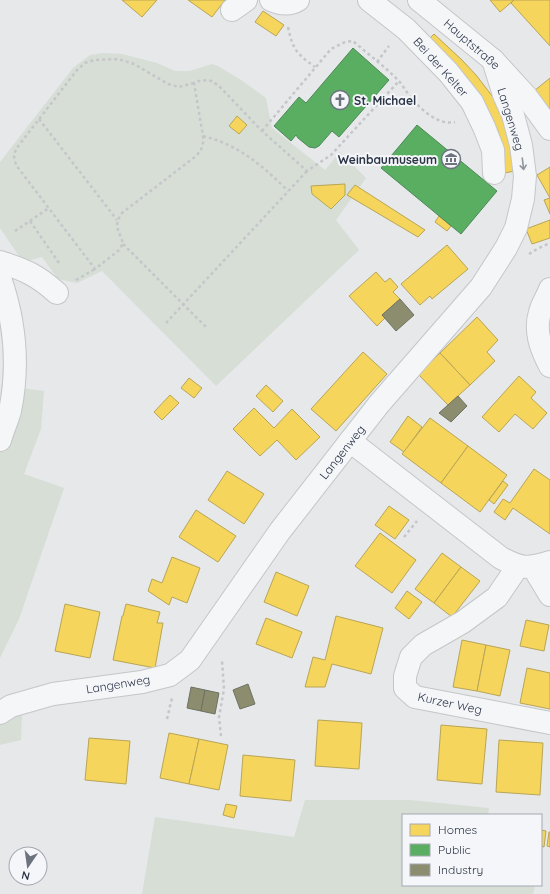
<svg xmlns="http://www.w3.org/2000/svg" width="550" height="894" font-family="Quicksand,sans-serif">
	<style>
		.green { fill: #d6ded6 }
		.homes { fill: #f6d55c; stroke: #b9a555 }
		.public { fill: #5aae61; stroke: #4c8959 }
		.industry { fill: #8c8c6e; stroke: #6f7262 }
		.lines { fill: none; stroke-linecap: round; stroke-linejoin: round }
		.minor-casing { stroke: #c4c6c8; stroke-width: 24 }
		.path { stroke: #c5c6ca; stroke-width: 2.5; stroke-dasharray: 3 3; stroke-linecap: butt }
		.minor { stroke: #f5f6f7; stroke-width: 22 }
		.oneway { stroke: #90959e }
		.labels { text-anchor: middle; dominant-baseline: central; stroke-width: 4; stroke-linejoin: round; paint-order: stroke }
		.street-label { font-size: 12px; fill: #2b3445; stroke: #f4f6f9 }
		.poi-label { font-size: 12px; font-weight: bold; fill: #2b3445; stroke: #f4f6f9; text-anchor: start }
	</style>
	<rect width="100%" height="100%" fill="#e6e8ea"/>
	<g class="green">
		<path d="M103 53 122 54 157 63 175 71H190L212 64 218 66 241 80 266 98 272 128 325 170 340 152 366 178 336 220 359 250 216 386 102 271 77 283 58 279 42 257 23 262 0 228V162L73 68 90 55Z"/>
		<path d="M4 386 44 391 41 429 24 474 64 488 19 619 0 658V415Z"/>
		<path d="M22 714 21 740 0 745V723Z"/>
		<path d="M305 800H410L489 808 488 815H403V885H535L533 894H142L155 817 294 837Z"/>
	</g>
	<g class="homes">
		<path d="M122 0H157L142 17Z"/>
		<path d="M188 0H225L212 17Z"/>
		<path d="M490 0H514L500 12Z"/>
		<path d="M514 0H550V46L511 3Z"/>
		<path d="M263 11 284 25 276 36 255 22Z"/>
		<path d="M434 34 462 60 476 75 496 101 515 148V171L504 173 503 151 498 131 485 106 425 43Z"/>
		<path d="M550 78V110L534 91Z"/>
		<path d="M237 116 247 125 239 134 229 126Z"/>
		<path d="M550 167V198L537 175Z"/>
		<path d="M345 184V195L331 209 312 194 311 186Z"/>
		<path d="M355 185 425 230 418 237 347 195Z"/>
		<path d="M550 198V214L544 200Z"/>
		<path d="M439 216 451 226 447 231 435 222Z"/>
		<path d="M550 220V238L532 244 526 229Z"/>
		<path d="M447 245 468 269 432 299 430 296 420 305 401 284Z"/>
		<path d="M376 272 385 282 390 278 398 287 393 292 400 299 382 315 385 318 377 326 349 296Z"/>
		<path d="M477 317 498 340 487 352 495 361 470 385 440 353Z"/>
		<path d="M363 352 387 374 336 431 311 409Z"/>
		<path d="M440 353 470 385 448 405 418 374Z"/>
		<path d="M519 376 536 392 531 398 547 413 533 429 515 414 499 432 482 417Z"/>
		<path d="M189 378 202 388 194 398 181 388Z"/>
		<path d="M266 385 283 401 273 412 256 396Z"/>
		<path d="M170 395 179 403 162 420 154 412Z"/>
		<path d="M254 408 274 428 292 409 320 437 296 460 277 440 260 456 233 429Z"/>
		<path d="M408 416 422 427 404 452 390 442Z"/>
		<path d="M430 418 468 446 441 483 402 454Z"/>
		<path d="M468 446 507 475 480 512 441 483Z"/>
		<path d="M534 469 550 480V534L513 508 505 520 494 512 503 499 510 503Z"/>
		<path d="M227 471 264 494 244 524 208 500Z"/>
		<path d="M503 481 508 485 494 504 489 500Z"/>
		<path d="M389 506 409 520 395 539 375 525Z"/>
		<path d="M196 510 236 536 218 562 179 537Z"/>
		<path d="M380 533 416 560 392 593 355 566Z"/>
		<path d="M442 553 461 567 434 603 415 589Z"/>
		<path d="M172 557 200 568 187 603 172 597 169 605 148 591 152 579 162 583Z"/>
		<path d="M461 567 480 581 452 617 434 603Z"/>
		<path d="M276 572 309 586 297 616 264 602Z"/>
		<path d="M407 591 422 602 409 619 395 608Z"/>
		<path d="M65 604 100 612 90 658 55 651Z"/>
		<path d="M126 604 160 612 157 623H163L155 668 113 660 122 616H123Z"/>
		<path d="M336 616 383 628 371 674 332 664 325 687H305L313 657 325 660Z"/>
		<path d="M266 618 302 632 292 658 256 644Z"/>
		<path d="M526 620 549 625 544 651 520 646Z"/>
		<path d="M462 640 486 645 477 691 453 687Z"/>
		<path d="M486 645 510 650 500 696 477 691Z"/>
		<path d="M527 668 550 673V709L520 703Z"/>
		<path d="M318 720 362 723 359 769 315 766Z"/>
		<path d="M441 725 487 729 482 784 437 780Z"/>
		<path d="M169 733 199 739 189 784 160 778Z"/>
		<path d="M89 738 130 741 126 784 85 780Z"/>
		<path d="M199 739 228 745 219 790 189 784Z"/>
		<path d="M499 740 543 743 540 795 496 792Z"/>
		<path d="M243 755 295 760 291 801 240 796Z"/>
		<path d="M226 804 237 806 234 818 223 815Z"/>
		<path d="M541 830 546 831 544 847 541 846Z"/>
		<path d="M549 832H550V847L547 846Z"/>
	</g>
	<g class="public">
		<path d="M353 48 389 80 339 137 332 131 319 146 315 148 309 147 298 138 296 135 291 141 274 126 299 97 306 103Z"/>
		<path d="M417 125 497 191 461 234 381 168Z"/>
	</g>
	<g class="industry">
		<path d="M400 299 414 315 396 331 382 315Z"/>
		<path d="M458 396 467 406 451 422 439 413Z"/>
		<path d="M248 684 255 704 240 709 233 690Z"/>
		<path d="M191 687 205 690 201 711 187 708Z"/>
		<path d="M205 690 219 693 215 714 201 711Z"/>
	</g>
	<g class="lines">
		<defs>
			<g id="minor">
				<path d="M271 0C280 4 290 5 298 0"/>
				<path d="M369 0 406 29 448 72 472 102 484 127 493 150 494 173"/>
				<path d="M419 0 493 60 526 96 550 129"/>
				<path d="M232 10 246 0"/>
				<path d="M0 262C25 270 37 275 57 293"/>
				<path d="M0 278C15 321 19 367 10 411 7 421 3 430 0 440"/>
				<path d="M550 289C547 297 542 304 540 312 534 331 541 349 550 366"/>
				<path d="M350 441 501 558C522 569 527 569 550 562"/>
				<path d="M518 566 497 597 463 622 423 645 411 657 405 676V688L415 697 550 723"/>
				<path d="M533 567 550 595"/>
				<path d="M0 713 11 706 53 694 142 682 170 675 190 660 280 531 379 404 481 287 506 248 516 228 523 199 525 176 521 145 513 115 504 95 493 60"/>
			</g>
		</defs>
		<use href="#minor" class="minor-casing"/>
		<g class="path">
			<path d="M288 27C293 50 296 53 315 67"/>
			<path d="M377 62 389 46"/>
			<path d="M194 83 179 87 168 84 134 64 118 59 94 60 85 63 77 70 16 149 14 156 16 165 95 269 118 251 123 244C120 230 112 228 122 213L196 156C202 150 204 144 203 136L194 83 202 80 212 81 220 87 262 131 307 171 331 155 399 81"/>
			<path d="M39 119 117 220"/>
			<path d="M262 131 331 49 345 42 353 41C368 54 384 66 398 80 403 85 406 92 411 98 421 109 438 126 455 122"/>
			<path d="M203 136C239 145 263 166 288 191"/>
			<path d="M30 221 59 263"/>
			<path d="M15 231 49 208"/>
			<path d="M123 244 208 329"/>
			<path d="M529 254 537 249 550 243"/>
			<path d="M76 280 95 269"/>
			<path d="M166 323 307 171"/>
			<path d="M404 537 417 521"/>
			<path d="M167 719 172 698"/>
			<path d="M221 736 219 717 224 689 222 661"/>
		</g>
		<use href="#minor" class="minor"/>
	</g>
	<defs><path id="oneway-shaft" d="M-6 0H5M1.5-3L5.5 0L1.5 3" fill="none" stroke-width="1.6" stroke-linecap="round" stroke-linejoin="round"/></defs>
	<use class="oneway" href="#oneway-shaft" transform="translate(523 164) rotate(83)"/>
	<defs>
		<symbol id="church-ring" viewBox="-11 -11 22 22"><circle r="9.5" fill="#f4f6f9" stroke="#6c737f" stroke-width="1.5"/><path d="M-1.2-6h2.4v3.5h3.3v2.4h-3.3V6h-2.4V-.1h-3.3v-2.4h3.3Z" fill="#6c737f"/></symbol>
		<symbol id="museum-ring" viewBox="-11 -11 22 22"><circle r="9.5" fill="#f4f6f9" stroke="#6c737f" stroke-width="1.5"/><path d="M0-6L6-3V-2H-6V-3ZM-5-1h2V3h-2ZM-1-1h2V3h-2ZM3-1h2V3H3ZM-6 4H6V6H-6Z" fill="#6c737f"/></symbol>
	</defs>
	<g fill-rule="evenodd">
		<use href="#church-ring" x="329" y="89" width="22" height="22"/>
		<use href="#museum-ring" x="440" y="148" width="22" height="22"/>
	</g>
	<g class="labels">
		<g class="street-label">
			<text transform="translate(472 44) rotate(41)">Hauptstraße</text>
			<text transform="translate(441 67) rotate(48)">Bei der Kelter</text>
			<text transform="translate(511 119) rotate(73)">Langenweg</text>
			<text transform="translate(342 452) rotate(-52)">Langenweg</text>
			<text transform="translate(118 684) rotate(-9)">Langenweg</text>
			<text transform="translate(450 703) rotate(12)">Kurzer Weg</text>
		</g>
		<g class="poi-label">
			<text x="354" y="100">St. Michael</text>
			<text x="437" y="159" text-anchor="end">Weinbaumuseum</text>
		</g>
	</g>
	<rect x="402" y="814" width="140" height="72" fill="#f4f6f9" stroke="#a4a8b1"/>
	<rect x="410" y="824" width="20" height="12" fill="#f6d55c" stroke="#a4a8b1"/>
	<text x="438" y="834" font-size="12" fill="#2b3445">Homes</text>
	<rect x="410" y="844" width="20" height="12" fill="#5aae61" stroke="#a4a8b1"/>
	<text x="438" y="854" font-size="12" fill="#2b3445">Public</text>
	<rect x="410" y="864" width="20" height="12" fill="#8c8c6e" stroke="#a4a8b1"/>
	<text x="438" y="874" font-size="12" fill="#2b3445">Industry</text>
	<g transform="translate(28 866) rotate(193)"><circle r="19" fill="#f4f6f9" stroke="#a4a8b1"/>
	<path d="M0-3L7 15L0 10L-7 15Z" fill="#6c737f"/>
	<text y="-6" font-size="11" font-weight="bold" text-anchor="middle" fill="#2b3445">N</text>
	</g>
</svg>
